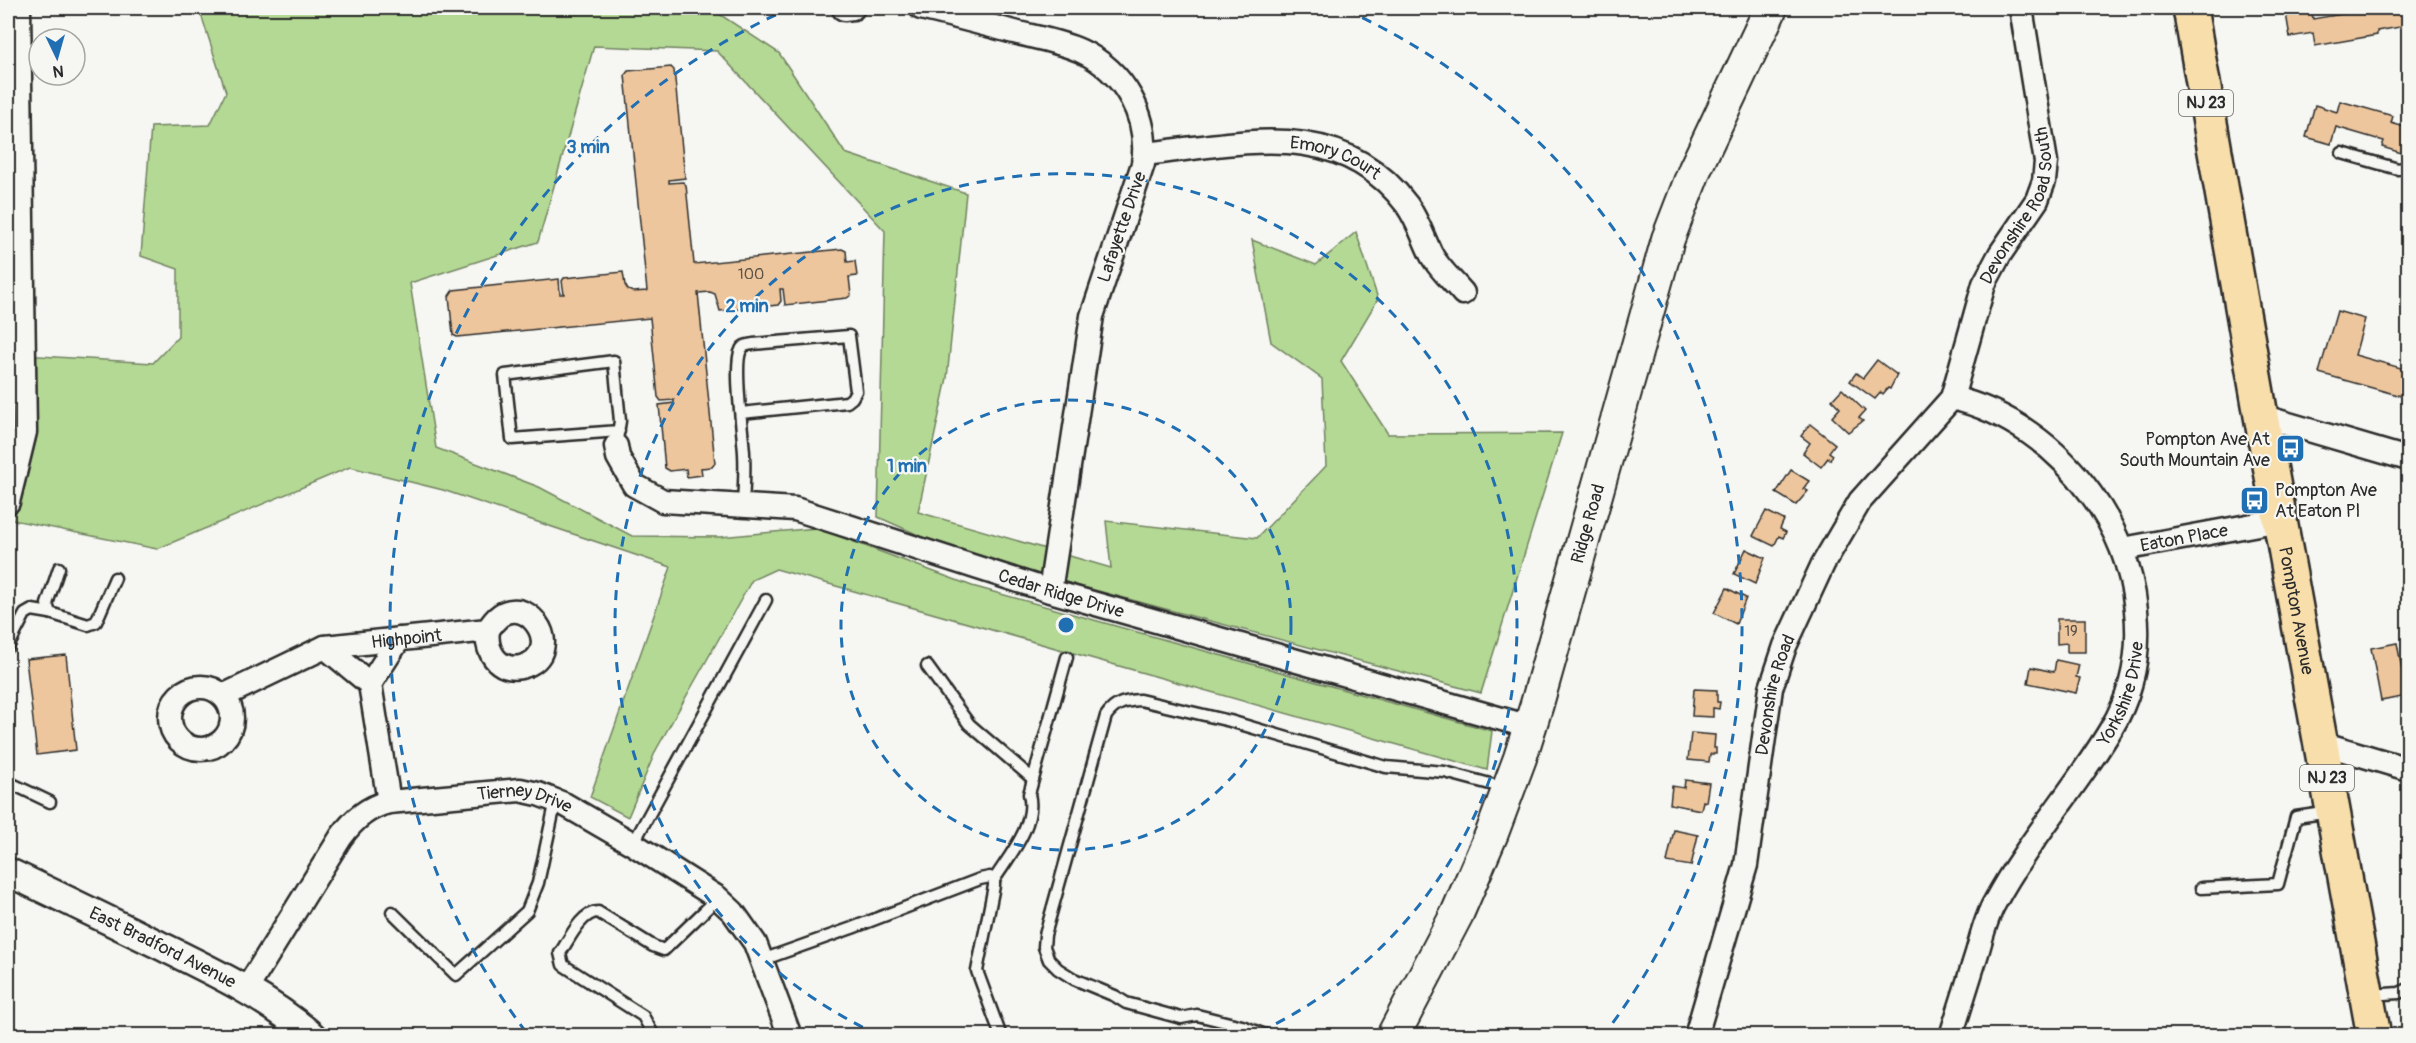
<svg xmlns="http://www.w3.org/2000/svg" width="2416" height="1043" font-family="Pangolin,sans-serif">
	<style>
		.green { fill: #b4d994; stroke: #708260; stroke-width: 1.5 }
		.building { fill: #edc69d; stroke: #2b2b2b; stroke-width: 1.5 }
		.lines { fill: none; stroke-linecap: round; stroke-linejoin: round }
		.service-casing { stroke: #2b2b2b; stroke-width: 15 }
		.minor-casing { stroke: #2b2b2b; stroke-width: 27 }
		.tertiary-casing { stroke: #2b2b2b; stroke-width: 32 }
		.secondary-casing { stroke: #2b2b2b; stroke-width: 36 }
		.primary-casing { stroke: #2b2b2b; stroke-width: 38 }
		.service { stroke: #f6f6f2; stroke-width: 10 }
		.minor { stroke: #f6f6f2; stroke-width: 22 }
		.tertiary { stroke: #f6f6f2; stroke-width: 27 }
		.secondary { stroke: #f6f6f2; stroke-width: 32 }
		.primary { stroke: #f8deab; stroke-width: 33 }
		.ring { fill: none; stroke: #1f6fb2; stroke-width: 3; stroke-dasharray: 10 8 }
		.labels { text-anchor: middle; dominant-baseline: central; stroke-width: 4.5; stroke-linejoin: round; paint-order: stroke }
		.number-label { font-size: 15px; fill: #5c5248 }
		.shield { fill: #f6f6f2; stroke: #686867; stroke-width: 1.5 }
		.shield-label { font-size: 16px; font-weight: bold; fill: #2b2b2b }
		.street-label { font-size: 18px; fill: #2b2b2b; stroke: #f6f6f2 }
		.poi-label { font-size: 18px; fill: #2b2b2b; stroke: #f6f6f2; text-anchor: end }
		.centre { fill: #1f6fb2; stroke: #f6f6f2; stroke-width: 3 }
		.ring-label { font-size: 18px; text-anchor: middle; font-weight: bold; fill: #1f6fb2; stroke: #f6f6f2; stroke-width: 4.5; stroke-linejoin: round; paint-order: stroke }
	</style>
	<rect width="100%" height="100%" fill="#f6f6f2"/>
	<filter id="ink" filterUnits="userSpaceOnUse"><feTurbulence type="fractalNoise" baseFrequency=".0167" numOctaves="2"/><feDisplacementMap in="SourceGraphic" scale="12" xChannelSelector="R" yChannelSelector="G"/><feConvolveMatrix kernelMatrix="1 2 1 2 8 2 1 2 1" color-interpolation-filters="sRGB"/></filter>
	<g filter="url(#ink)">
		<path class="green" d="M199 8H710L779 53 845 153 966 193 947 378 918 512 1111 568 1106 521 1257 538 1326 466 1322 379 1271 342 1252 240 1316 265 1356 232 1378 299 1341 361 1388 434 1562 433 1481 693 1072 584 932 541 878 517 885 231 717 51 594 46 538 242 410 283 436 448 539 487 632 536 720 537 817 528 972 586 1492 731 1487 770 776 569 752 580 656 750 628 817 590 797 671 567 443 490 350 467 157 549 8 519V462L23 355 153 363 178 337V269L141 256 151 127 210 125 226 92Z"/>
		<g class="building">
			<path d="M2285 8H2311L2313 19 2371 9V8H2403L2406 26 2377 31V35L2315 46 2313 33 2290 37Z"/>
			<path d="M671 67 674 70 685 178 669 180V183L683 182 686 185 694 264 842 249 846 251 847 262 855 261 857 276 849 277 851 295 847 298 785 305 783 289H780L781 301 778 305 720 311 715 294 710 292 698 293 715 463 712 467 701 468 702 475 687 477 686 469 670 471 665 468 659 405 674 403V400L661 401 658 397 650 318 457 337 453 335 449 296 453 290 559 279 560 294H564L562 281 564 278 623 272 625 285 628 290 633 292 647 291 625 75 628 71Z"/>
			<path d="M2340 101 2393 116 2391 123 2408 128V155L2382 147 2384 141 2336 127 2331 144 2306 137 2315 105 2337 112Z"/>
			<path d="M2337 311 2365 319 2355 355 2408 370V398L2319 373Z"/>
			<path d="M1877 360 1897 375 1890 389 1888 388 1883 394 1881 392 1875 399 1850 381 1856 373 1863 378Z"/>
			<path d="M1842 389 1865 411 1859 418 1863 421 1848 432 1832 417 1840 408 1832 400Z"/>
			<path d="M1810 424 1835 444 1829 452 1833 455 1830 460 1828 458 1821 467 1803 453 1810 443 1801 436Z"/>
			<path d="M1791 470 1809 481 1803 489 1808 491 1796 505 1776 493Z"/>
			<path d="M1766 511 1784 520 1780 529 1786 532 1783 538 1779 536 1774 546 1753 536Z"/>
			<path d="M1746 549 1765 558 1755 584 1734 574Z"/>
			<path d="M1727 588 1746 598 1736 624 1714 613Z"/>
			<path d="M2057 619H2085V652H2067V643L2057 644Z"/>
			<path d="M2397 643 2407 696 2381 701 2371 648Z"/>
			<path d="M66 655 76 750 37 755 26 659Z"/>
			<path d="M2056 660 2079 665 2076 677 2080 678 2076 693 2028 683 2031 667 2054 672Z"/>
			<path d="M1694 689 1717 690V702H1720L1719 709 1713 708V717L1692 716Z"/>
			<path d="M1691 733 1715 735 1714 748H1716V754H1710L1709 762 1688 760Z"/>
			<path d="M1685 780 1709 783 1706 802 1703 801 1701 810 1670 804 1672 786 1684 788Z"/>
			<path d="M1674 830 1698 835 1691 866 1667 862Z"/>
		</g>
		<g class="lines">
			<defs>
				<g id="service">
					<path d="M2342 153 2398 169 2408 167"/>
					<path d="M741 413 847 402 852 398 856 391 849 336 753 344C748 345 743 345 741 350 733 364 743 434 744 453 745 470 744 488 743 505"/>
					<path d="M616 446 620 421 614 361 505 375 512 439 619 431"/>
					<path d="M50 613 88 625 96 622 115 578"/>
					<path d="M8 647 25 614 32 610 50 613 47 604 59 568"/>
					<path d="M927 666 969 724 1033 779"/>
					<path d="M8 782 50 802"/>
					<path d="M633 844 766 600"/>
					<path d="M994 880C1009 856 1037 824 1029 794L1067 657"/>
					<path d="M2201 888 2278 884 2296 817 2330 812"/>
					<path d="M392 912 456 975 527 911 538 883 556 800"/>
					<path d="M762 960 852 928 980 879 990 877 994 880V886L977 971 1001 1036"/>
					<path d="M2371 995 2399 993 2408 989"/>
					<path d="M654 1036 643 1016 563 965 560 953C569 940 581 912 598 912L653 946 664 950 718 898"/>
					<path d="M1268 1036 1242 1026 1197 1015 1181 1018 1126 1003 1115 996 1074 979 1058 969 1049 960 1044 947 1045 935 1106 716C1115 703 1125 701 1140 700L1230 721 1386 767 1445 772 1505 788"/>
				</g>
				<g id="minor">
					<path d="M921 8C950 15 980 23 1010 31 1033 37 1059 41 1081 51 1124 71 1150 117 1143 164L1092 316 1050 591"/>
					<path d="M844 9 853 8"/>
					<path id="s1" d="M1145 154C1239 144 1340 115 1407 205 1418 221 1423 237 1431 254 1438 268 1453 281 1463 293"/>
					<path d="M2261 416 2408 459"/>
					<path id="s2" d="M616 446 618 457 634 485 663 501 795 509 1050 591 1530 727"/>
					<path d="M8 502 25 432 19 8"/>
					<path id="s3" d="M2123 549 2280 520"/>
					<path d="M325 647 370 684"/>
					<circle cx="201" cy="718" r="31"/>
					<path id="s4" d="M223 696 325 647 488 630C485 651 498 672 521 667 573 654 520 575 488 630"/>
					<path d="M2321 743 2408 769"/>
					<path d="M389 802 370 684 399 639"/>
					<path id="s5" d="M246 990 341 837C354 819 368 807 389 802L520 790 538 794 564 804 633 844 718 898 733 912 755 943 790 1036"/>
					<path id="s6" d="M1696 1036 1746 865 1771 688 1785 646 1823 564 1860 501 1952 398 1984 284 2000 254 2037 200 2044 181 2046 162 2021 8"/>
					<path id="s7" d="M1951 1036C1960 1008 1968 981 1977 953 1982 936 1986 917 1995 902 2028 841 2076 788 2111 729 2155 656 2140 560 2091 494 2057 447 2008 411 1952 398"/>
				</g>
				<g id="tertiary">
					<path id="s8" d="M8 872C57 895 106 919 155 943 210 970 266 996 312 1036"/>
				</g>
				<g id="secondary">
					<path id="s9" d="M1393 1036 1457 914 1492 833 1520 758 1537 704 1668 239 1695 169 1771 8"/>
				</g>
				<g id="primary">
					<path id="s10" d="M2190 8 2261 416 2374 1036"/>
				</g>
			</defs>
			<use href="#service" class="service-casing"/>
			<use href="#minor" class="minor-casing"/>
			<use href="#tertiary" class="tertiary-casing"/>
			<use href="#secondary" class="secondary-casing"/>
			<use href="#primary" class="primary-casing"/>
			<use href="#service" class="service"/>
			<use href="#minor" class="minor"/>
			<use href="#tertiary" class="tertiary"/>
			<use href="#secondary" class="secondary"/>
			<use href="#primary" class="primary"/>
		</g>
	</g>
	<g class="ring">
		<circle cx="1066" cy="625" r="225"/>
		<path d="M879 1035A451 451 0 1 1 1253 1035"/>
		<path d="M526 1032A676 676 0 0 1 786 10M1346 10A676 676 0 0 1 1606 1032"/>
	</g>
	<defs>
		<symbol id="bus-square" viewBox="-11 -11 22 22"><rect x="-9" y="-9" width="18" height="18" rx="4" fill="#1f6fb2" stroke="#f6f6f2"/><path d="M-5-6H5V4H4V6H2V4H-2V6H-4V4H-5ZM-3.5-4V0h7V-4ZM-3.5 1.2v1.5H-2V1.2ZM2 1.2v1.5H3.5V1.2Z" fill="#fff"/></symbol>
	</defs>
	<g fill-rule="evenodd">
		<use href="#bus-square" x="2274" y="432" width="33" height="33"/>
		<use href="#bus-square" x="2238" y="484" width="33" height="33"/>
	</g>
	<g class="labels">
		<g class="number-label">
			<text x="751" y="274">100</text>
			<text x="2071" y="631">19</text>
		</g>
		<g class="shield">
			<rect x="2179" y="90" width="54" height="26" rx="4.5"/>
			<rect x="2300" y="765" width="54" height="26" rx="4.5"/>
		</g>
		<g class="shield-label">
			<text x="2206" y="103">NJ 23</text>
			<text x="2327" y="778">NJ 23</text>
		</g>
		<g class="street-label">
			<text stroke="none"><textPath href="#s1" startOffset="194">Emory Court</textPath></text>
			<text stroke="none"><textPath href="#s6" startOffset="909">Devonshire Road South</textPath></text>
			<text transform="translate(1122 227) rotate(-71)">Lafayette Drive</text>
			<text stroke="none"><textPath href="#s9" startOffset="550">Ridge Road</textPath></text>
			<text stroke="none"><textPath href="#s3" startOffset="62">Eaton Place</textPath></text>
			<text stroke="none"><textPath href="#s2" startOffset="488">Cedar Ridge Drive</textPath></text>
			<text stroke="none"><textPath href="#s10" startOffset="612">Pompton Avenue</textPath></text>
			<text stroke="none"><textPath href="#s4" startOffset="195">Highpoint</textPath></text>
			<text stroke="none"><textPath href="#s7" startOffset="387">Yorkshire Drive</textPath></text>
			<text stroke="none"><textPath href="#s6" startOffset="351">Devonshire Road</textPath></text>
			<text stroke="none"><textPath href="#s5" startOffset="378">Tierney Drive</textPath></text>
			<text stroke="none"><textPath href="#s8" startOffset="172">East Bradford Avenue</textPath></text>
		</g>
		<g class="poi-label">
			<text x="2270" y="439">Pompton Ave At<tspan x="2270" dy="21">South Mountain Ave</tspan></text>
			<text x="2275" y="490" text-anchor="start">Pompton Ave<tspan x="2275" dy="21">At Eaton Pl</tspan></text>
		</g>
	</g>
	<circle cx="1066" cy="625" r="9" class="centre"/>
	<g class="ring-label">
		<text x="588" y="153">3 min</text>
		<text x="747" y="312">2 min</text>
		<text x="907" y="472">1 min</text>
	</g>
	<rect width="2416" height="1043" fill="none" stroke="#f6f6f2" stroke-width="30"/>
	<rect x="15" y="15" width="2386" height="1013" fill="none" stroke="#2b2b2b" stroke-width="2" filter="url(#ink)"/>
	<g transform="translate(57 57) rotate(175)"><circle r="28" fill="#f6f6f2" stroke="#a5a5a2" stroke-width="1.5"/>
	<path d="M0-4.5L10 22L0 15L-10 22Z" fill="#1f6fb2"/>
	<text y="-9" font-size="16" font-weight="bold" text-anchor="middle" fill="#2b2b2b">N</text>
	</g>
</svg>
